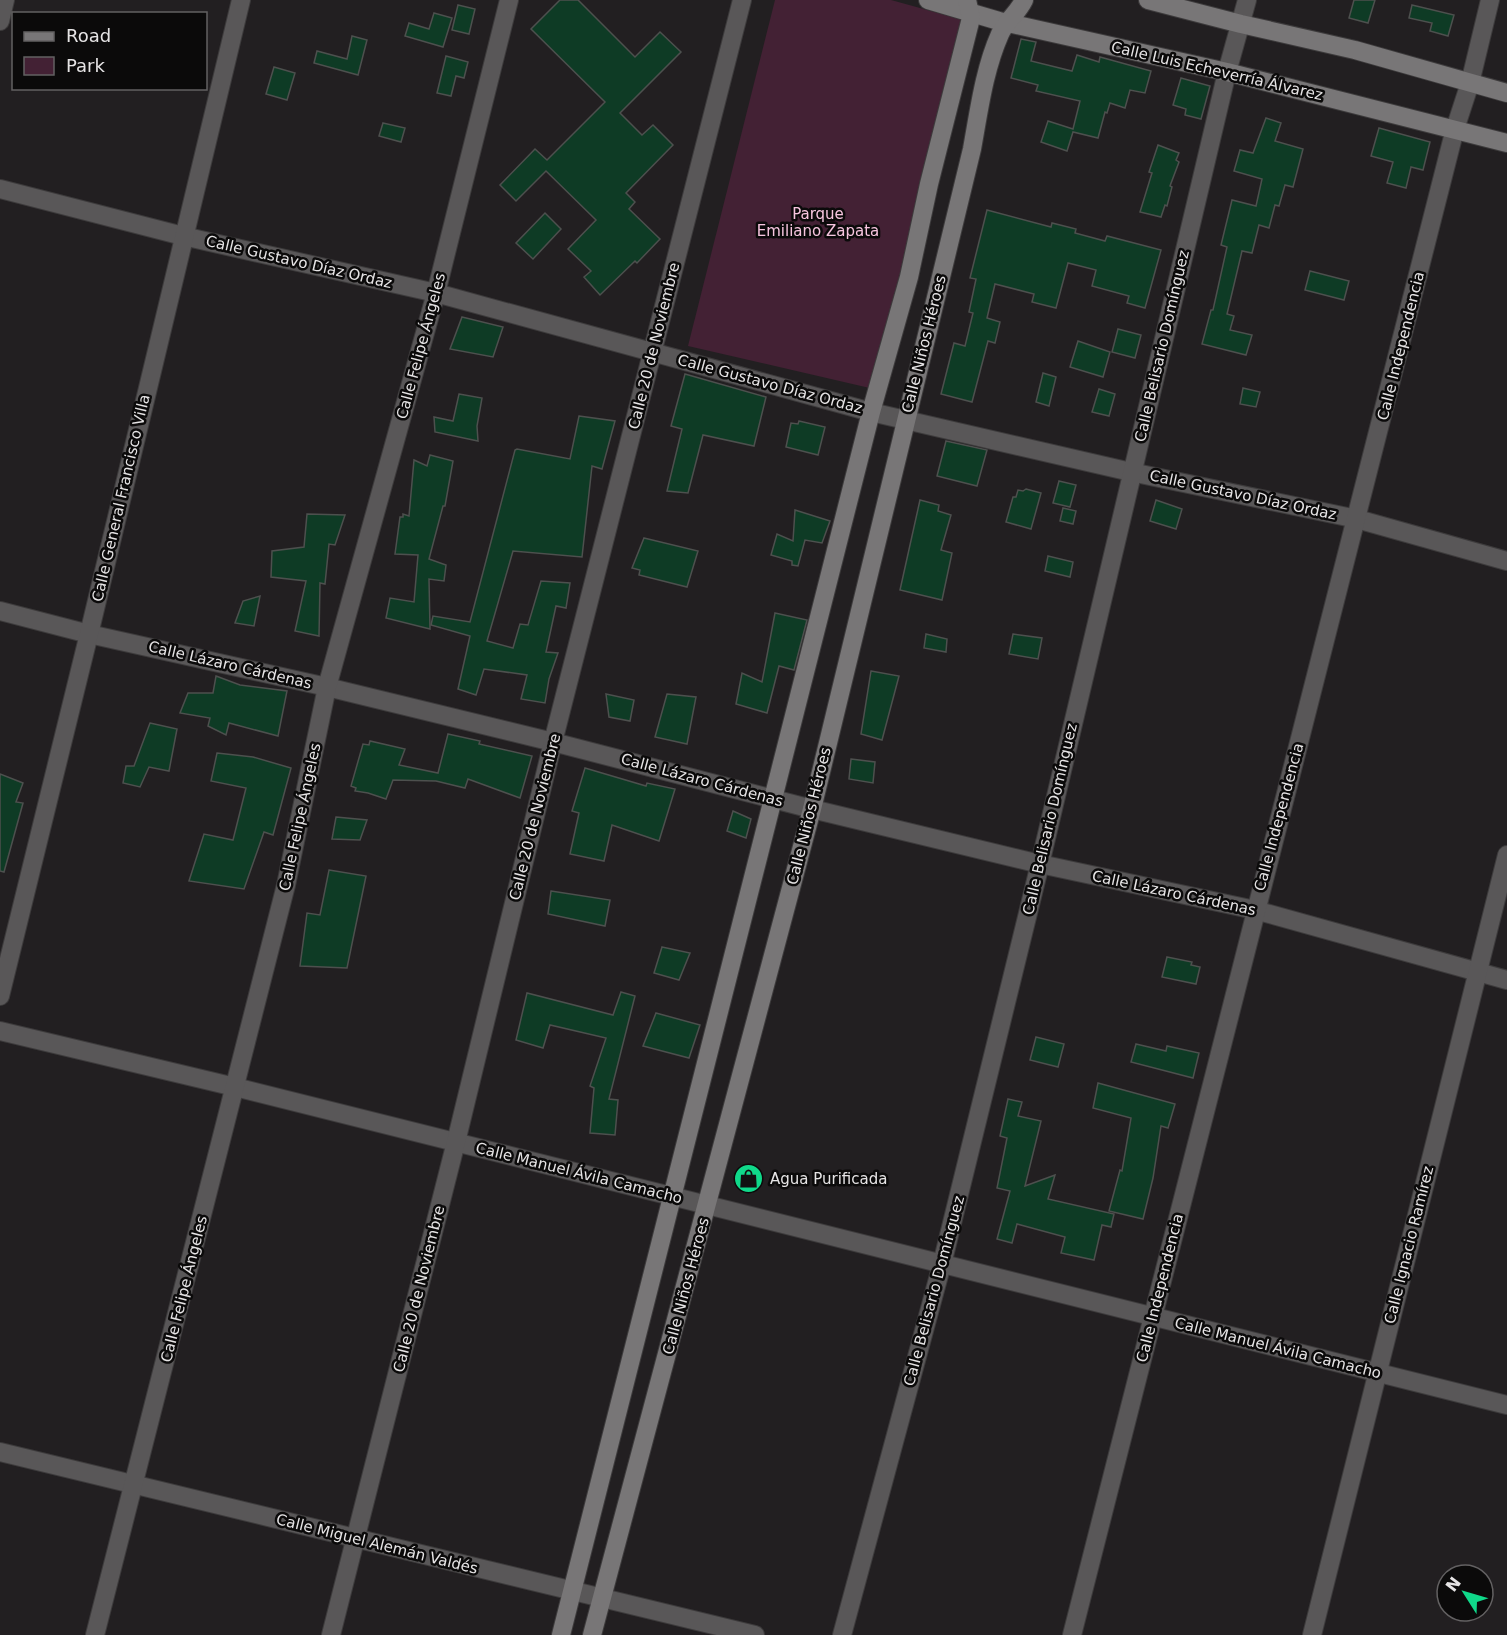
<svg xmlns="http://www.w3.org/2000/svg" width="1507" height="1635" font-family="'DejaVu Sans',sans-serif">
	<style>
		.green { fill: #432134 }
		.building { fill: #0e3b25; stroke: #4d504e; stroke-width: 1.5 }
		.lines { fill: none; stroke-linecap: round; stroke-linejoin: round }
		.street-casing { stroke: #3d3b3c; stroke-width: 20 }
		.secondary-casing { stroke: #3d3b3c; stroke-width: 20 }
		.street { stroke: #595758; stroke-width: 18 }
		.secondary { stroke: #787677; stroke-width: 18 }
		.labels { text-anchor: middle; dominant-baseline: central; stroke-width: 5; stroke-linejoin: round; paint-order: stroke }
		.street-label { font-size: 15px; fill: #e6e4e5; stroke: #0b0a0a }
		.park-label { font-size: 15px; fill: #f7c5df; stroke: #0b0a0a }
		.poi-label { font-size: 15px; fill: #e6e4e5; stroke: #0b0a0a; text-anchor: start }
	</style>
	<rect width="100%" height="100%" fill="#221f21"/>
	<path class="green" d="M775 0H891L967 21 874 389 688 346Z"/>
	<g class="building">
		<path d="M560 0H578L635 57 660 32 681 52 620 113 642 135 653 125 673 145 626 193 635 202 629 209 660 239 637 263 635 261 600 295 584 277 591 271 568 249 596 220 546 171 516 201 500 185 535 149 547 160 605 102 531 29Z"/>
		<path d="M1354 0H1375L1368 23 1349 18Z"/>
		<path d="M458 5 475 9 469 34 452 30Z"/>
		<path d="M1412 5 1454 15 1448 36 1430 31 1432 23 1409 18Z"/>
		<path d="M434 13 452 18 443 47 405 36 409 23 429 29Z"/>
		<path d="M352 36 367 40 358 75 314 63 317 51 347 59Z"/>
		<path d="M1021 39 1036 42 1031 61 1072 71 1077 55 1099 62 1100 57 1151 71 1145 93 1130 90 1125 108 1110 103 1107 113 1105 112 1098 138 1073 132 1067 151 1041 142 1048 121 1073 129 1080 101 1036 91 1038 85 1011 78Z"/>
		<path d="M446 56 468 62 464 78 456 76 451 96 437 93Z"/>
		<path d="M274 67 295 73 287 100 266 94Z"/>
		<path d="M1181 78 1210 86 1201 119 1185 115 1186 109 1173 105Z"/>
		<path d="M1266 118 1281 123 1275 141 1303 149 1293 187 1285 185 1279 206 1275 205 1269 228 1259 225 1252 253 1242 251 1227 314 1234 316 1230 330 1252 335 1246 355 1202 344 1211 310H1213L1227 247 1221 245 1232 200 1256 206 1262 179 1234 171 1240 150 1253 153Z"/>
		<path d="M383 123 405 128 401 142 379 136Z"/>
		<path d="M1379 128 1430 142 1423 170 1411 167 1406 188 1387 183 1393 162 1371 156Z"/>
		<path d="M1158 145 1179 153 1176 160 1179 162 1170 186 1172 187 1167 206 1165 205 1161 217 1140 212 1152 173 1149 172Z"/>
		<path d="M987 210 1051 227 1052 223 1076 229 1075 233 1105 241 1107 236 1161 250 1145 308 1127 303 1129 296 1092 286 1096 270 1068 263 1056 308 1032 302 1034 294 995 284 987 318 1000 322 995 343 988 341 972 402 941 394 954 343 965 346 973 313 969 312 976 279 970 278Z"/>
		<path d="M545 213 561 229 533 259 516 243Z"/>
		<path d="M1310 271 1349 281 1344 300 1305 290Z"/>
		<path d="M462 317 503 327 493 357 450 349Z"/>
		<path d="M1118 329 1141 335 1135 358 1112 352Z"/>
		<path d="M1078 341 1110 352 1103 377 1070 367Z"/>
		<path d="M1043 373 1056 377 1049 406 1036 402Z"/>
		<path d="M685 374 766 397 754 446 703 435 688 493 667 491 682 429 671 426Z"/>
		<path d="M1243 388 1260 392 1256 407 1240 404Z"/>
		<path d="M1099 389 1115 394 1109 416 1092 412Z"/>
		<path d="M459 394 482 398 477 426 478 441 435 432 434 417 453 421Z"/>
		<path d="M579 416 615 421 602 469 592 466 582 557 513 551 487 641 513 648 520 624 528 625 541 581 570 583 566 608 556 606 546 652 558 653 549 679 545 703 521 699 527 675 484 669 476 695 458 689 470 636 431 625 433 616 470 622 515 450 517 449 570 459Z"/>
		<path d="M799 421 825 427 818 455 786 447 791 423 798 424Z"/>
		<path d="M946 441 987 450 977 486 937 476Z"/>
		<path d="M430 455 453 461 445 506H443L429 559 446 565 444 581 429 579 430 629 386 618 390 598 414 602 418 555 395 554 400 517H403V514L409 516 414 460 427 466Z"/>
		<path d="M1059 481 1076 485 1070 507 1053 503Z"/>
		<path d="M1026 489 1041 493 1031 529 1006 522 1013 497H1016L1018 490 1023 491Z"/>
		<path d="M920 500 939 505 938 511 951 515 941 550 952 553 942 600 900 590Z"/>
		<path d="M1156 500 1182 509 1176 529 1150 521Z"/>
		<path d="M1063 508 1076 511 1073 524 1060 521Z"/>
		<path d="M795 510 830 521 822 543 805 540 798 566 792 565V561L771 555 777 534 793 541Z"/>
		<path d="M307 514 345 515 335 545 329 544 325 584 320 583 319 636 295 631 306 581 271 577 272 551 304 547Z"/>
		<path d="M644 538 698 551 687 587 639 575 640 570 632 568Z"/>
		<path d="M1048 556 1073 562 1070 577 1045 571Z"/>
		<path d="M260 596 254 626 235 623 243 601Z"/>
		<path d="M775 613 807 620 794 670 779 666 767 713 736 704 742 673 762 682Z"/>
		<path d="M926 634 947 639 946 652 924 648Z"/>
		<path d="M1013 634 1042 638 1038 659 1009 654Z"/>
		<path d="M871 671 899 676 882 740 861 734Z"/>
		<path d="M216 676 240 685 287 691 278 736 229 723 226 735 208 726 210 718 180 713 188 693H213Z"/>
		<path d="M606 694 634 700 630 721 609 717Z"/>
		<path d="M667 694 696 697 687 744 655 737Z"/>
		<path d="M150 723 177 729 169 771 149 767 140 787 123 783 126 766H134Z"/>
		<path d="M448 734 480 741 479 744 532 756 520 798 468 779 465 788 436 781 393 780 386 799 368 793 355 791 356 788 351 786 363 744 369 745 370 741 405 749 399 765 438 773Z"/>
		<path d="M217 753 253 757 291 768 273 835 264 832 244 889 189 881 204 834 233 840 246 788 211 781Z"/>
		<path d="M851 759 875 762 873 783 849 779Z"/>
		<path d="M585 768 646 786 647 783 675 789 659 841 612 825 604 861 570 854 579 813 572 811Z"/>
		<path d="M0 774 23 783 16 802 23 803 4 872 0 871Z"/>
		<path d="M733 811 751 819 746 838 727 831Z"/>
		<path d="M336 817 367 820 360 840 332 839Z"/>
		<path d="M329 870 366 876 347 968 300 966 307 913 320 915Z"/>
		<path d="M551 891 610 900 605 926 548 914Z"/>
		<path d="M662 947 690 953 679 980 654 973Z"/>
		<path d="M1167 957 1192 962 1191 965 1200 967 1196 984 1162 977Z"/>
		<path d="M621 992 635 996 609 1099 618 1100 615 1135 590 1133 594 1088 590 1086 606 1038 550 1025 543 1048 516 1040 527 993 613 1015Z"/>
		<path d="M656 1013 700 1025 689 1058 643 1046Z"/>
		<path d="M1036 1037 1064 1044 1058 1067 1030 1060Z"/>
		<path d="M1136 1044 1166 1051 1167 1046 1199 1053 1193 1078 1131 1062Z"/>
		<path d="M1098 1083 1175 1104 1168 1128 1161 1126 1153 1178 1143 1219 1109 1211 1120 1170 1122 1171 1131 1118 1093 1108Z"/>
		<path d="M1008 1099 1022 1102 1018 1116 1041 1121 1025 1186 1055 1175 1048 1199 1114 1214 1111 1227 1102 1225 1094 1260 1061 1253 1065 1237 1017 1224 1012 1243 997 1239 1010 1191 997 1188 1007 1138 1000 1136Z"/>
	</g>
	<g class="lines">
		<defs>
			<g id="street">
				<path d="M0 21 5 0"/>
				<path d="M0 189 183 236 436 293 871 412 1131 472 1357 519 1507 561"/>
				<path d="M0 611 89 634 327 687 553 742 812 809 1040 864 1255 910 1507 980"/>
				<path d="M0 996 89 634 241 0"/>
				<path d="M0 1031 235 1087 1507 1405"/>
				<path d="M0 1452 755 1635"/>
				<path d="M95 1635 286 885 327 687 436 293 509 0"/>
				<path d="M331 1635 456 1142 553 742 742 0"/>
				<path d="M842 1635 942 1264 1040 864 1227 72 1247 0"/>
				<path d="M1072 1635 1455 129 1470 83 1490 0"/>
				<path d="M1312 1635 1507 855"/>
			</g>
			<g id="secondary">
				<path d="M928 0 999 21 1227 72 1507 143"/>
				<path d="M1148 0 1241 24 1355 50 1507 93"/>
				<path d="M561 1635 871 412 909 277 929 184 971 18 967 0"/>
				<path d="M592 1635 812 809 972 149C979 111 984 70 1000 34 1006 21 1018 13 1024 0"/>
			</g>
		</defs>
		<use href="#street" class="street-casing"/>
		<use href="#secondary" class="secondary-casing"/>
		<use href="#street" class="street"/>
		<use href="#secondary" class="secondary"/>
	</g>
	<defs>
		<symbol id="shop-disc" viewBox="-11 -11 22 22"><circle r="9.5" fill="#10d98a" stroke="#0b0a0a"/><path d="M-5-2.5h2.3a2.7 3.5 0 0 1 5.4 0H5L5.5 6h-11ZM-1.5-2.5h3a1.5 2.3 0 0 0-3 0Z" fill="#111"/></symbol>
	</defs>
	<g fill-rule="evenodd">
		<use href="#shop-disc" x="732" y="1162" width="33" height="33"/>
	</g>
	<g class="labels">
		<g class="street-label">
			<text transform="translate(1217 71) rotate(13)">Calle Luis Echeverría Álvarez</text>
			<text transform="translate(299 262) rotate(13)">Calle Gustavo Díaz Ordaz</text>
			<text transform="translate(924 344) rotate(-76)">Calle Niños Héroes</text>
			<text transform="translate(421 346) rotate(-75)">Calle Felipe Ángeles</text>
			<text transform="translate(654 346) rotate(-76)">Calle 20 de Noviembre</text>
			<text transform="translate(1162 346) rotate(-77)">Calle Belisario Domínguez</text>
			<text transform="translate(1401 346) rotate(-76)">Calle Independencia</text>
			<text transform="translate(770 384) rotate(15)">Calle Gustavo Díaz Ordaz</text>
			<text transform="translate(1243 495) rotate(12)">Calle Gustavo Díaz Ordaz</text>
			<text transform="translate(121 498) rotate(-77)">Calle General Francisco Villa</text>
			<text transform="translate(230 665) rotate(13)">Calle Lázaro Cárdenas</text>
			<text transform="translate(702 780) rotate(15)">Calle Lázaro Cárdenas</text>
			<text transform="translate(809 816) rotate(-76)">Calle Niños Héroes</text>
			<text transform="translate(300 817) rotate(-78)">Calle Felipe Ángeles</text>
			<text transform="translate(535 817) rotate(-76)">Calle 20 de Noviembre</text>
			<text transform="translate(1279 817) rotate(-75)">Calle Independencia</text>
			<text transform="translate(1050 819) rotate(-77)">Calle Belisario Domínguez</text>
			<text transform="translate(1174 893) rotate(12)">Calle Lázaro Cárdenas</text>
			<text transform="translate(579 1173) rotate(14)">Calle Manuel Ávila Camacho</text>
			<text transform="translate(1409 1245) rotate(-76)">Calle Ignacio Ramírez</text>
			<text transform="translate(686 1286) rotate(-75)">Calle Niños Héroes</text>
			<text transform="translate(1160 1288) rotate(-76)">Calle Independencia</text>
			<text transform="translate(184 1289) rotate(-76)">Calle Felipe Ángeles</text>
			<text transform="translate(419 1289) rotate(-76)">Calle 20 de Noviembre</text>
			<text transform="translate(934 1291) rotate(-75)">Calle Belisario Domínguez</text>
			<text transform="translate(1278 1348) rotate(14)">Calle Manuel Ávila Camacho</text>
			<text transform="translate(377 1544) rotate(14)">Calle Miguel Alemán Valdés</text>
		</g>
		<g class="park-label">
			<text x="818" y="214">Parque<tspan x="818" dy="17">Emiliano Zapata</tspan></text>
		</g>
		<g class="poi-label">
			<text x="770" y="1179">Agua Purificada</text>
		</g>
	</g>
	<rect x="12" y="12" width="195" height="78" fill="#0b0a0a" stroke="#636162" stroke-width="1.5"/>
	<rect x="24" y="32" width="30" height="9" fill="#787677" stroke="#636162" stroke-width="1.5"/>
	<text x="66" y="42" font-size="18" fill="#e6e4e5">Road</text>
	<rect x="24" y="57" width="30" height="18" fill="#432134" stroke="#636162" stroke-width="1.5"/>
	<text x="66" y="72" font-size="18" fill="#e6e4e5">Park</text>
	<g transform="translate(1465 1593) rotate(307)"><circle r="28" fill="#0b0a0a" stroke="#636162" stroke-width="1.5"/>
	<path d="M0-4.5L10 22L0 15L-10 22Z" fill="#10d98a"/>
	<text y="-9" font-size="16" font-weight="bold" text-anchor="middle" fill="#e6e4e5">N</text>
	</g>
</svg>
